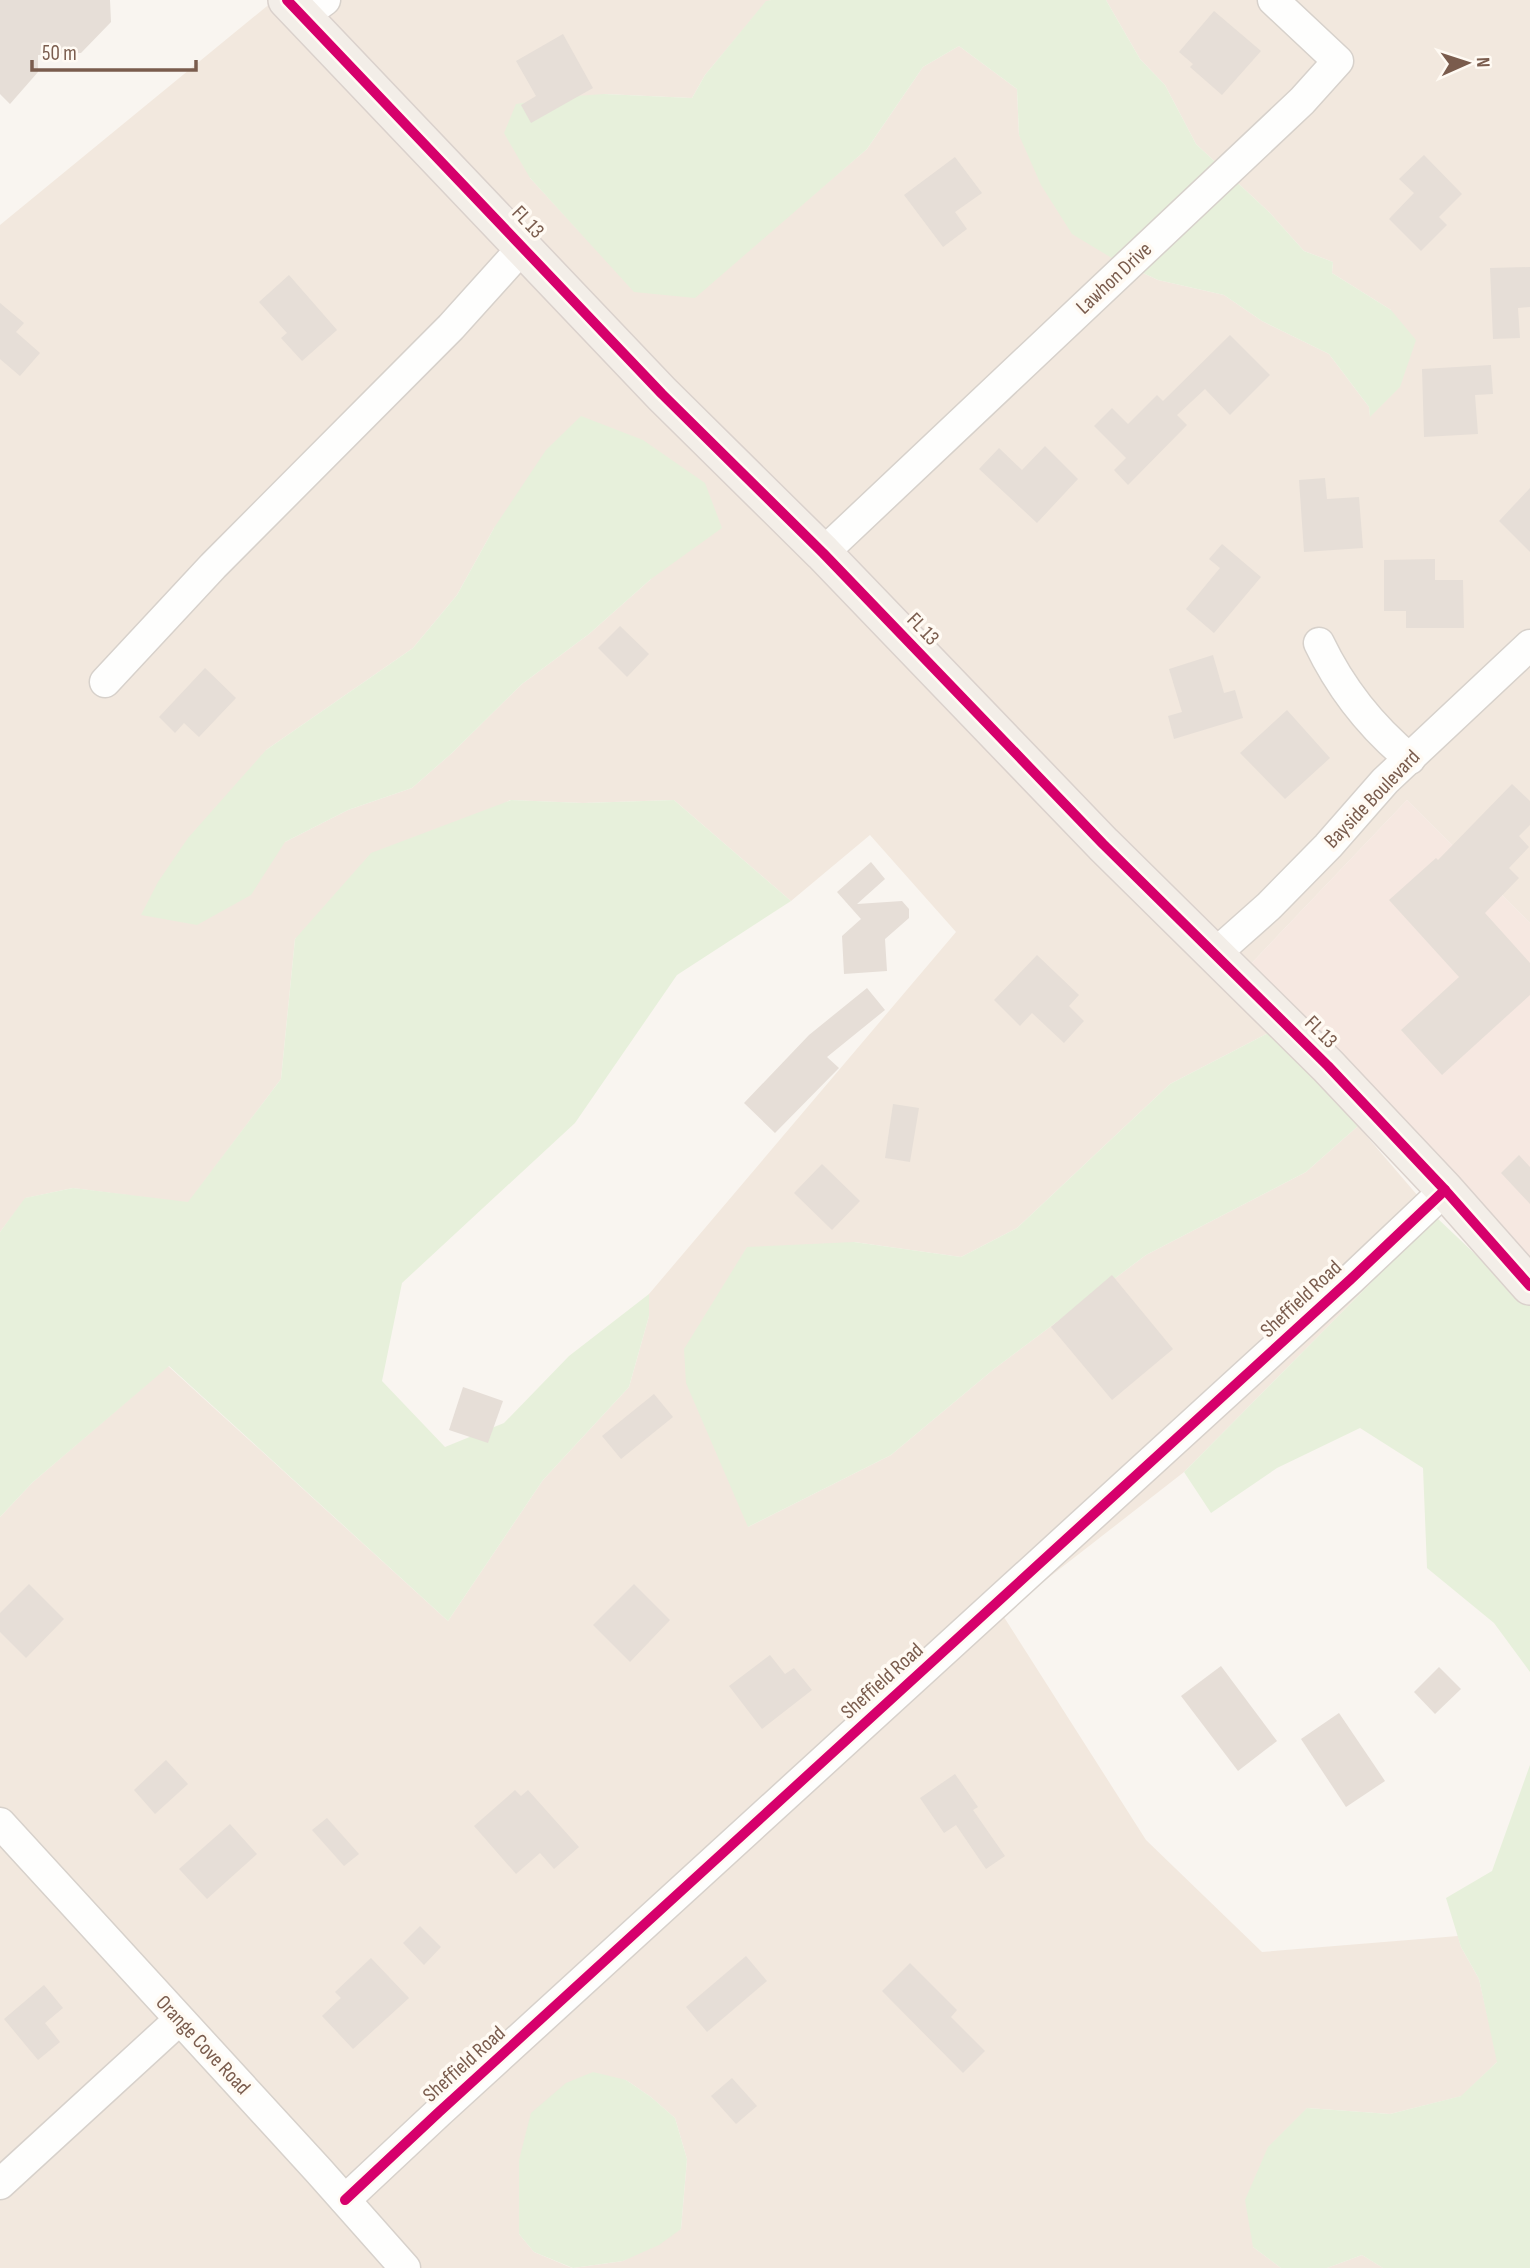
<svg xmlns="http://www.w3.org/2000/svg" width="1530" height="2268" font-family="'Sofia Sans Condensed',sans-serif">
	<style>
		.residential { fill: #f2e8de; fill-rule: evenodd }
		.commercial { fill: #f6e8e1 }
		.green { fill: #e7f0db }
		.building { fill: #e6ded7 }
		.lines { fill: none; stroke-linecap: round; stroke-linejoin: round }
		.minor-casing { stroke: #d7d1cb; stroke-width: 33 }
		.major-casing { stroke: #dad1cc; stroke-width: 40 }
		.minor { stroke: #fefefd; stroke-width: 30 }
		.major { stroke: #f3eee8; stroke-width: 37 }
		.cycleway-casing { stroke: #fffaf3; stroke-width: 15 }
		.cycleway { stroke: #d6006c; stroke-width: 10 }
		.labels { text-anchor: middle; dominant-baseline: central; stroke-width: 7; stroke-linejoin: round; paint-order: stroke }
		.street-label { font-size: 21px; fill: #7a5c4d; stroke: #fffaf3 }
	</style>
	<rect width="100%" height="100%" fill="#f9f5f0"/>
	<g class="residential">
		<path d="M303 0H771L766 2 705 75 692 98 604 94 530 178 579 231 739 258 867 149 923 67 959 46 1017 89 1019 135 1115 260 1158 280 1224 295 1262 321 1329 354 1369 407 1370 416 1391 310 1332 273 1333 262 1304 251 1270 213 1196 144 1165 85 1140 59 1106 0H1530V923L1407 800 1247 968Z"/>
		<path d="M272 2 1274 1030 1170 1084 1017 1228 961 1257 854 1242 748 1527 891 1455 994 1369 1146 1255 1306 1172 1358 1126 1436 1217 1184 1472 1002 1614 1146 1840 1262 1952 1458 1936 1461 1947 1479 1979 1498 2061 1462 2096 1390 2114 1307 2108 1253 2247 1281 2268H573L623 2261 681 2229 687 2159 675 2118 651 2097 626 2080 519 2160V2234L534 2252 572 2268H0V1517L33 1482 168 1366 448 1621 543 1480 629 1387 649 1316V1294L956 932 870 835 791 901 674 800 583 803 510 800 295 939 281 1079 188 1203 73 1188 26 1198 0 1232V225ZM494 528 651 579 589 634 522 684 452 753 412 788 348 810 285 842 266 750 413 648 457 595Z"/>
		<path d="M1362 2255 1383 2268H1327Z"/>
	</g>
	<path class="commercial" d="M1407 800 1530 923V1268L1247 968Z"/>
	<g class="green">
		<path d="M771 0H1106L1140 59 1165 85 1196 144 1270 213 1304 251 1333 262 1332 273 1391 310 1416 340 1400 387 1370 417 1369 407 1329 354 1262 321 1224 295 1158 280 1115 260 1072 234 1041 185 1019 135 1017 89 959 46 923 67 867 149 695 298 634 292 530 178 504 133 516 104 562 97 604 94 692 98 705 75 766 1Z"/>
		<path d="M581 416 643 440 705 483 722 528 651 579 589 634 522 684 452 753 412 788 348 810 285 842 251 895 197 925 141 915 158 882 188 838 266 750 413 648 457 595 494 528 546 450Z"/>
		<path d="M511 800 583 803 674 800 791 901 677 975 575 1123 402 1283 382 1381 445 1447 504 1423 569 1356 649 1294V1316L629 1387 543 1480 448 1621 169 1366 33 1482 0 1517V1232L25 1198 73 1188 188 1202 281 1079 295 939 371 853Z"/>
		<path d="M1274 1030 1291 1046 1358 1126 1306 1172 1146 1255 994 1369 891 1455 748 1527 686 1383 684 1349 747 1247 854 1242 961 1257 1017 1228 1170 1084Z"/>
		<path d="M1436 1217 1530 1306V1672L1494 1623 1427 1568 1423 1468 1360 1428 1277 1468 1211 1513 1184 1472Z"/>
		<path d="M1530 1765V2268H1383L1362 2255 1327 2268H1281L1253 2247 1245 2200 1268 2147 1307 2108 1390 2114 1461 2096 1497 2062 1479 1979 1461 1947 1446 1898 1492 1871Z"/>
		<path d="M593 2072 626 2080 651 2097 675 2118 687 2159 681 2229 659 2245 623 2261 573 2268 534 2252 519 2234V2160L531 2113 566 2083Z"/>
	</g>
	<g class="building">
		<path d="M0 0H110L111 22 81 53 38 55V72L10 104 0 94Z"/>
		<path d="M1214 11 1261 51 1222 95 1190 67 1193 64 1179 52Z"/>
		<path d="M563 34 593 88 531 123 521 105 536 96 516 61Z"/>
		<path d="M1424 155 1462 194 1439 217 1447 225 1421 251 1389 219 1414 193 1399 179Z"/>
		<path d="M955 157 982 193 955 212 967 229 943 247 904 195Z"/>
		<path d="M1530 267V307L1518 308 1520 338 1493 339 1490 268Z"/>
		<path d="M289 275 337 330 302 361 281 338 287 333 259 302Z"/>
		<path d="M0 303 24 323 16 332 40 353 20 376 0 359Z"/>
		<path d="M1230 335 1270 375 1230 415 1205 389 1177 415 1187 425 1128 485 1114 470 1126 458 1094 426 1112 408 1128 424 1157 395 1163 401Z"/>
		<path d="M1491 365 1493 394 1475 395 1478 434 1424 437 1422 369Z"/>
		<path d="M1045 446 1078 479 1037 523 979 469 999 448 1022 470Z"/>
		<path d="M1325 478 1327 499 1359 497 1363 548 1304 552 1299 480Z"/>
		<path d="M1530 488V552L1499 521Z"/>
		<path d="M1222 544 1261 577 1214 633 1186 609 1220 568 1209 559Z"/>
		<path d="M1435 559V580H1463L1464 628H1406V611H1384V560Z"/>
		<path d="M620 626 649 654 627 677 598 648Z"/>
		<path d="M1213 655 1224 693 1235 690 1243 718 1174 739 1168 716 1182 712 1169 669Z"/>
		<path d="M205 668 236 698 199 737 184 723 175 733 159 717Z"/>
		<path d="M1287 710 1330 758 1285 799 1240 753Z"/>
		<path d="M1512 784 1530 801V825L1519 836 1529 847 1509 868 1519 878 1485 913 1530 963V995L1442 1075 1401 1030 1459 977 1389 900 1436 858 1438 860Z"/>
		<path d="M871 862 885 879 857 904 902 901 909 909V918L885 939 887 971 844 974 842 936 861 919 837 892Z"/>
		<path d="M1037 955 1079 995 1069 1006 1084 1021 1064 1043 1032 1013 1020 1026 994 1000Z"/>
		<path d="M867 988 885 1010 827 1057 839 1068 775 1133 744 1103 809 1035Z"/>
		<path d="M893 1104 919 1108 910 1162 885 1158Z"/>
		<path d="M1519 1155 1530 1167V1204L1501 1173Z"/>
		<path d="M822 1164 860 1201 832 1230 794 1193Z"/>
		<path d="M1112 1275 1173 1349 1112 1400 1051 1327Z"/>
		<path d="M463 1387 503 1401 488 1443 449 1430Z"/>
		<path d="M654 1394 673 1417 621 1459 602 1436Z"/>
		<path d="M29 1584 64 1619 26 1658 0 1632V1613Z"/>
		<path d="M634 1584 670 1620 630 1662 593 1625Z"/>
		<path d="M770 1655 785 1674 794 1668 812 1690 762 1729 729 1686Z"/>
		<path d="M1221 1666 1277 1741 1238 1771 1181 1696Z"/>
		<path d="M1439 1667 1461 1689 1435 1714 1414 1692Z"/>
		<path d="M1339 1713 1385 1781 1346 1807 1301 1739Z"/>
		<path d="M166 1760 188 1784 155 1814 134 1790Z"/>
		<path d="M955 1774 978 1807 973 1810 1005 1856 986 1869 956 1825 944 1833 920 1798Z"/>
		<path d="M515 1790 521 1796 528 1790 579 1847 554 1869 540 1853 516 1874 474 1826Z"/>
		<path d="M327 1818 359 1854 344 1866 312 1830Z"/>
		<path d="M230 1824 257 1854 207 1899 179 1869Z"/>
		<path d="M420 1926 441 1947 424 1965 403 1943Z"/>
		<path d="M746 1956 767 1981 707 2032 686 2007Z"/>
		<path d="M371 1958 409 1998 353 2049 322 2016 341 1998 335 1992Z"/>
		<path d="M910 1963 957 2010 951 2017 985 2051 963 2073 882 1991Z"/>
		<path d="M44 1985 63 2008 45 2023 60 2042 38 2060 4 2019Z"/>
		<path d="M732 2078 757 2106 736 2124 711 2096Z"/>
	</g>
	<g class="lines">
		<defs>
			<g id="minor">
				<path d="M303 16 325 0"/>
				<path d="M823 553 1302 101 1338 61 1273 0"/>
				<path d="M1319 643C1341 689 1370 726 1410 759"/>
				<path d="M105 682 213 566 451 327 524 246"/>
				<path d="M1215 954 1269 906 1328 846 1385 781 1530 645"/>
				<path d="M0 1823 319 2171 405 2268"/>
				<path d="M0 2184 179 2020"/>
				<path d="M345 2200 439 2112 1351 1279 1445 1190"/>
			</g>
			<path id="major" d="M287 0 662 394 823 553 1103 844 1328 1066 1445 1190 1530 1286"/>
		</defs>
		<use href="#minor" class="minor-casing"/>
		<use href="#major" class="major-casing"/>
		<use href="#minor" class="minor"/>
		<use href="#major" class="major"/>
		<defs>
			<g id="cycleway">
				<path d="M287 0 662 394 823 553 1103 844 1328 1066 1445 1190 1530 1286"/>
				<path d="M345 2200 439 2112 1351 1279 1445 1190"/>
			</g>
		</defs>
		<use href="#cycleway" class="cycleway-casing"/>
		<use href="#cycleway" class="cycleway"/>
	</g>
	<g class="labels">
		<g class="street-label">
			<text transform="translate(528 222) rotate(46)">FL 13</text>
			<text transform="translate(1114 278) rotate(-43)">Lawhon Drive</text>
			<text transform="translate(923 629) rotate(46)">FL 13</text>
			<text transform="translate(1372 799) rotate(-46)">Bayside Boulevard</text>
			<text transform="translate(1321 1032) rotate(45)">FL 13</text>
			<text transform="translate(1301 1299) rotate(-43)">Sheffield Road</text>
			<text transform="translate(882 1681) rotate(-42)">Sheffield Road</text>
			<text transform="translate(203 2045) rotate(47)">Orange Cove Road</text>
			<text transform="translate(464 2064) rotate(-42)">Sheffield Road</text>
		</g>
	</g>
	<g transform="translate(1467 63) rotate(87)" stroke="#fffaf3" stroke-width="5" paint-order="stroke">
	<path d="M0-5L12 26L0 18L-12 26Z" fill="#7a5c4d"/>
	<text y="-10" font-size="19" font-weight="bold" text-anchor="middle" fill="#7a5c4d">N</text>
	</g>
	<path d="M32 60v10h164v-10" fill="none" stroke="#7a5c4d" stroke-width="3.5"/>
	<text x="42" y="60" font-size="21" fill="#7a5c4d" stroke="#fffaf3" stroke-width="5" paint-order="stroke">50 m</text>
</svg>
